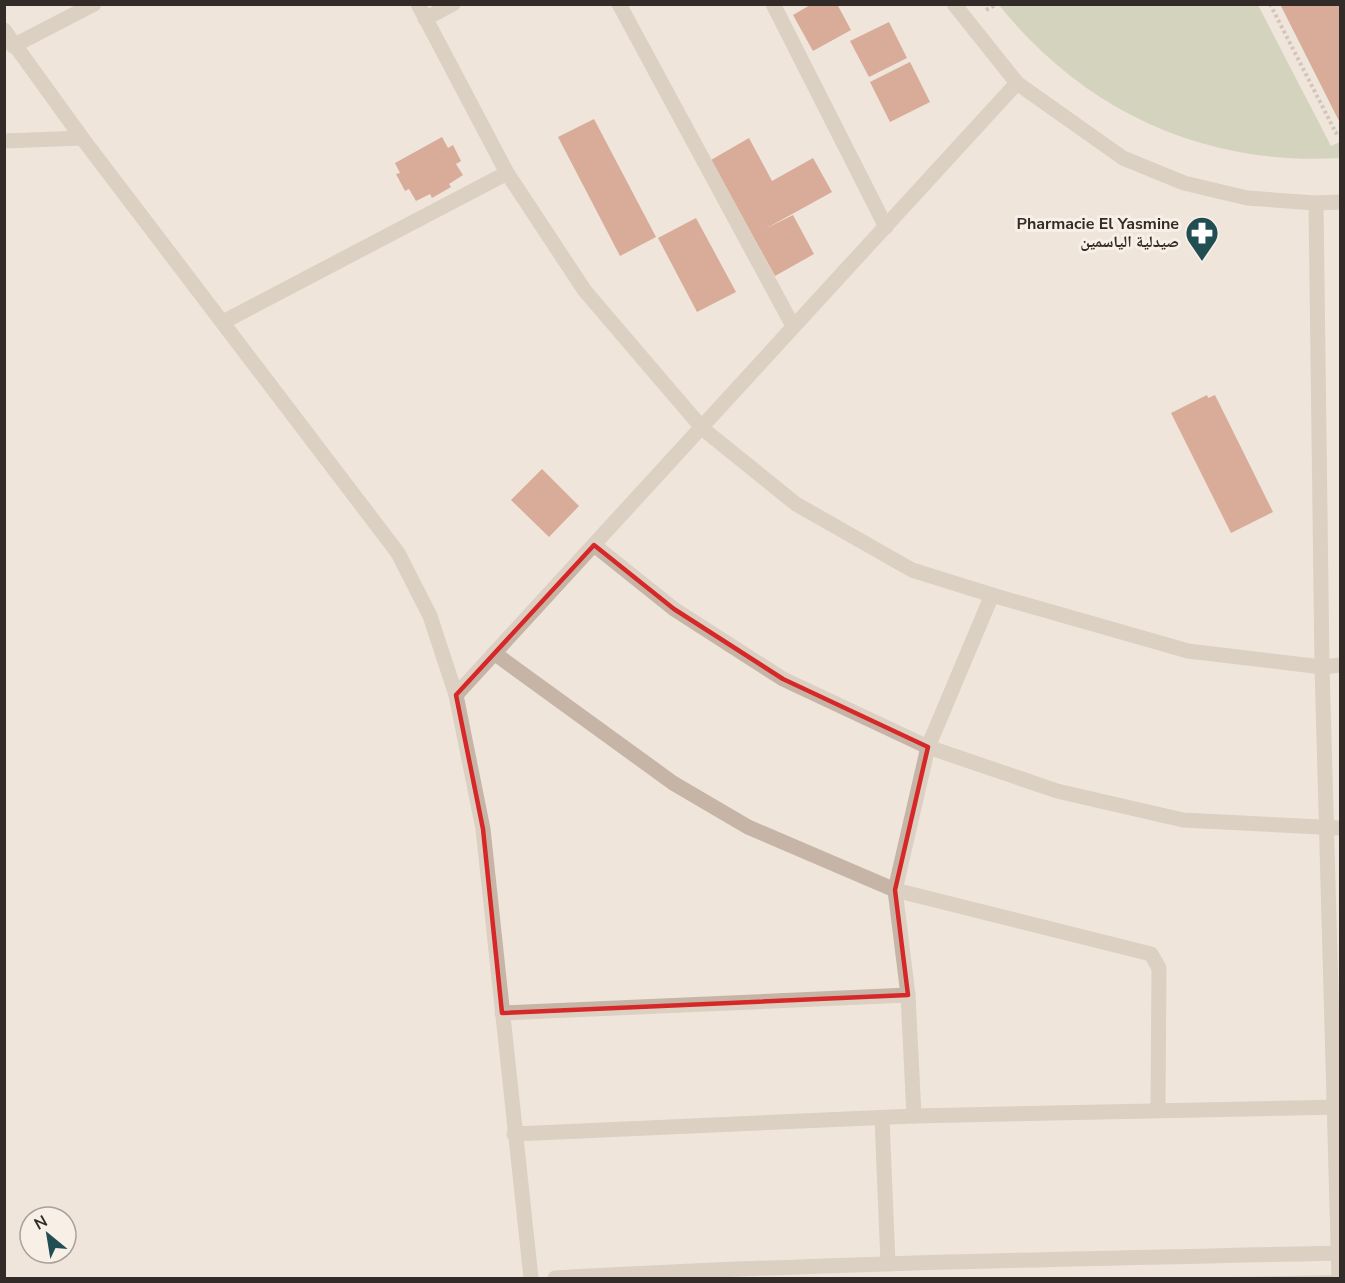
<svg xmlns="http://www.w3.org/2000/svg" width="1345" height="1283" font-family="'Nunito Sans','Noto Naskh Arabic',sans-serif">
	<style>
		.green { fill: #b2bd9b }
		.building { fill: #bd664a }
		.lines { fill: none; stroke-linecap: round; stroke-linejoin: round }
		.path { stroke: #b2a091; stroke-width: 4; stroke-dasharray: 3 3; stroke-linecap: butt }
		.minor { stroke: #c6b5a7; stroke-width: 15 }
		.tertiary { stroke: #c6b5a7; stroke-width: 15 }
		.marked { fill: none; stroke: #d62828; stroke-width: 4.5; stroke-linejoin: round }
		.labels { text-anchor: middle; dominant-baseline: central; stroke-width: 6; stroke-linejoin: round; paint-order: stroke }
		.poi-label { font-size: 16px; font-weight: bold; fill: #332b27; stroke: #f8efe6; text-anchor: end }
	</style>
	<rect width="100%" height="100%" fill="#efe5da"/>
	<g class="green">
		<path d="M999 5H1258L1331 146 1340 142V158C1203 166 1084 111 999 5Z"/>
		<path d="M1340 1275V1278H1182Z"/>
	</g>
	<g class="building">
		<path d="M812 4H837L851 30 813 51 793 15Z"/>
		<path d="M1280 4H1340V123Z"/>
		<path d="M889 22 907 58 869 77 850 41Z"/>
		<path d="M910 62 930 102 890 122 870 82Z"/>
		<path d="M594 119 656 237 620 256 558 137Z"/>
		<path d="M442 137 448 148 453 145 461 161 456 164 463 175 449 184 451 187 432 198 430 194 416 201 409 189 405 191 396 174 400 173 395 163Z"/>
		<path d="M749 138 772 181 813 158 832 192 765 229 793 215 814 254 775 276 711 160Z"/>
		<path d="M696 218 736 292 697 312 658 238Z"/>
		<path d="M1207 395 1208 398 1215 395 1273 512 1231 533 1171 413Z"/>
		<path d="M542 469 579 506 549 537 511 500Z"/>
	</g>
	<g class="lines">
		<g class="path">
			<path d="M1270 4 1336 133 1340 131"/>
			<path d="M986 10 997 4"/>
		</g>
		<g class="minor">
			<path d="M418 4 507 173 585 291 703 429 796 504 912 570 992 595 1188 651 1322 667 1340 665"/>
			<path d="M619 4 793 326"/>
			<path d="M773 4 886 227"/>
			<path d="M954 4 1017 83 1123 158 1184 183 1247 198 1316 203 1340 202"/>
			<path d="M425 19 453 4"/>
			<path d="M13 46 94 4"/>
			<path d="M4 141 82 138"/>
			<path d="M1316 203 1322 667 1339 1278"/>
			<path d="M223 322 507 173"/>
			<path d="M594 545 674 609 783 679 928 747 1057 791 1183 820 1340 828"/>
			<path d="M494 653 673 783 748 827 895 890 1151 954 1159 968 1158 1109"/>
			<path d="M456 695 1017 83"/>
			<path d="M502 1013 908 995"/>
			<path d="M914 1116 908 995 895 890 928 747 992 595"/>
			<path d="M882 1119 888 1263"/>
			<path d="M514 1134 914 1116 1340 1107"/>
			<path d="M555 1278C816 1263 1078 1259 1340 1253"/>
		</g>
		<path class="tertiary" d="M4 30 82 138 398 553 430 616 456 695 483 829 531 1278"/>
	</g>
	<path d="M0 0H1345V1283H0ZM594 545 674 609 783 679 928 747 895 890 908 995 502 1013 483 829 456 695Z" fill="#efe5da" fill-opacity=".55" fill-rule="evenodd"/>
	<path class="marked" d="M594 545 674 609 783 679 928 747 895 890 908 995 502 1013 483 829 456 695Z"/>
	<defs>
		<symbol id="pharmacy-pin" viewBox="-11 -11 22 30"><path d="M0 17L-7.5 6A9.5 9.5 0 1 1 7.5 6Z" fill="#204e52" stroke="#f8efe6"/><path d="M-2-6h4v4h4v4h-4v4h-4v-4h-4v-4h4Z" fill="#fff"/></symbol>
	</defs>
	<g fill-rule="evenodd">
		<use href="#pharmacy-pin" x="1183" y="214" width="38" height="52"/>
	</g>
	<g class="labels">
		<g class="poi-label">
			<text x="1179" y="224">Pharmacie El Yasmine<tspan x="1179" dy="18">صيدلية الياسمين</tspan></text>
		</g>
	</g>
	<rect width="1345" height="1283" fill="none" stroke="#332b27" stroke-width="12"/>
	<g transform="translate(48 1235) rotate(330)"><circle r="28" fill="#f8efe6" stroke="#a9a19a" stroke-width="1.5"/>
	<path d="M0-4.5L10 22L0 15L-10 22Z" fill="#204e52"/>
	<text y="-9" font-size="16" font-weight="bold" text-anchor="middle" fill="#332b27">N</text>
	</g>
</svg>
